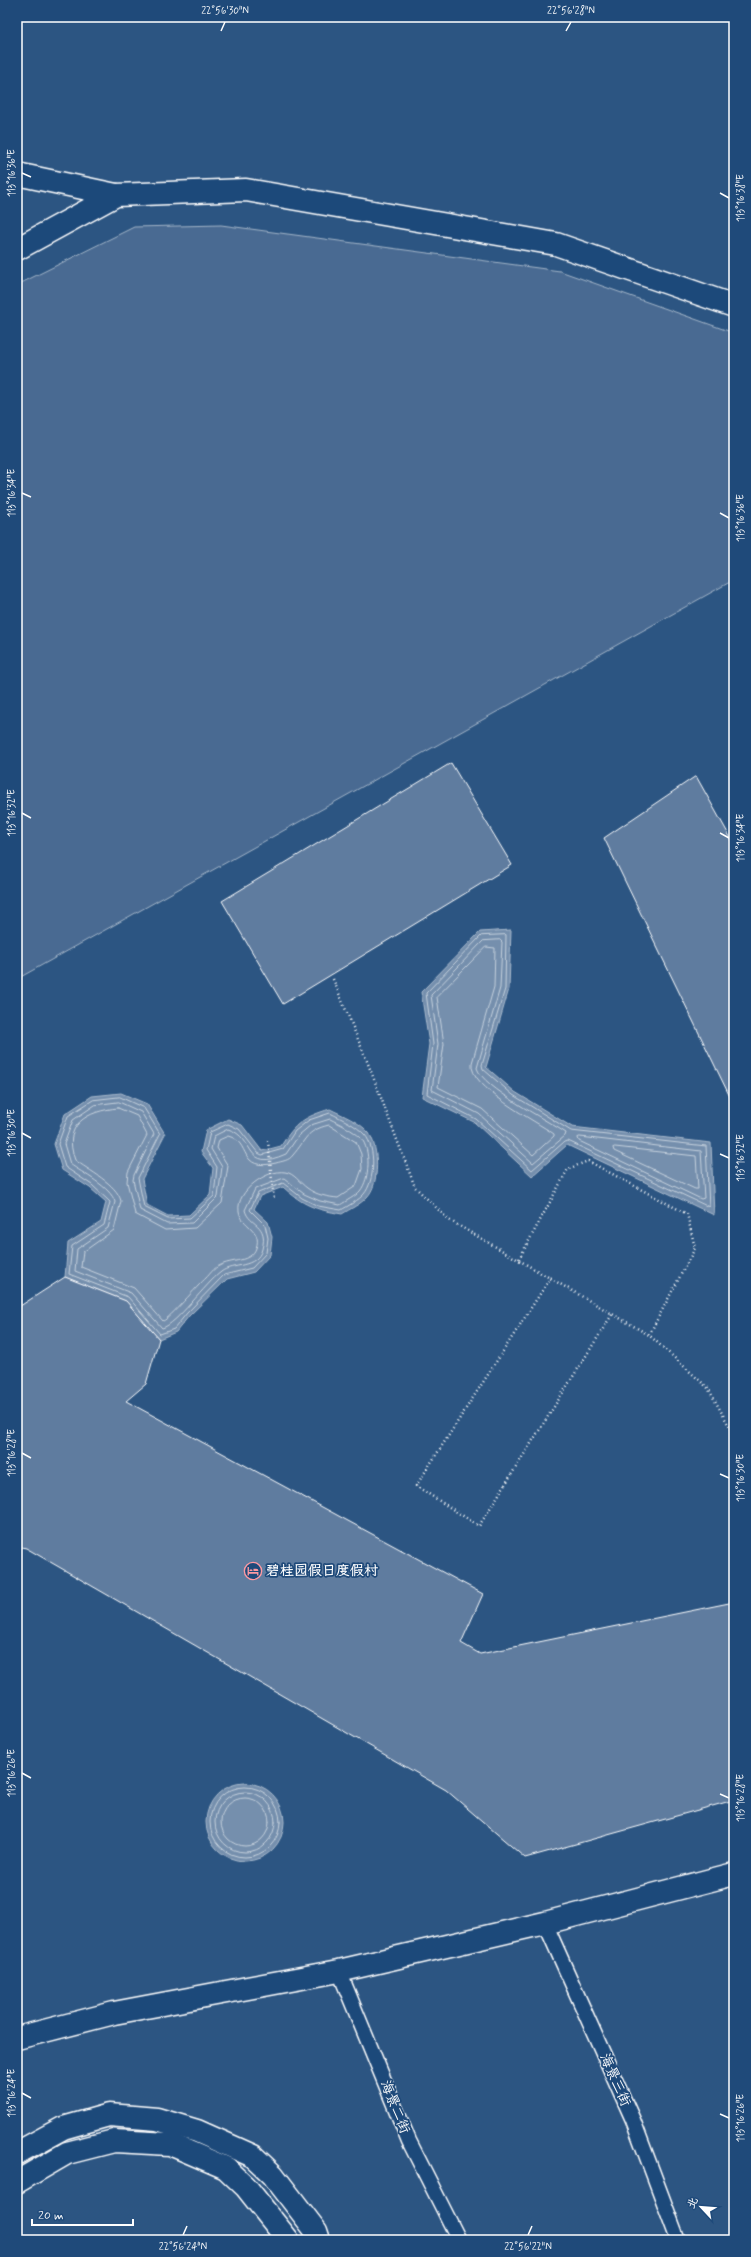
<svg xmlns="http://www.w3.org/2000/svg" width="751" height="2257" font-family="Mynerve,'LXGW WenKai TC',sans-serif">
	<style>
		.green { fill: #486b92; stroke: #a4b5c8 }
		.water { fill: #748fad; stroke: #acbcce }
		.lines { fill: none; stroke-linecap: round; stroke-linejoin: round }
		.shore { stroke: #c7d2de; stroke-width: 1 }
		.building { fill: #5e7c9f; stroke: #fff }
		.lane-casing { stroke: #fff; stroke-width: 17 }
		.street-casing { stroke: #fff; stroke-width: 25 }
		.secondary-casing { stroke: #fff; stroke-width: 25 }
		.path { stroke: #fff; stroke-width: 2.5; stroke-dasharray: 1 3; stroke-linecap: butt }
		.lane { stroke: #1f4a7a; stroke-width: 14 }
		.street { stroke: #1f4a7a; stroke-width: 22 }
		.secondary { stroke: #1f4a7a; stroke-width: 22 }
		.ticks { fill: none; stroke: #fff; stroke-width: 1.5 }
		.labels { text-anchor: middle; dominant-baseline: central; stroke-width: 3.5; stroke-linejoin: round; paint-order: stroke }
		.poi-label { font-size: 14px; font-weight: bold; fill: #fff; stroke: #1f4a7a; text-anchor: start }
		.street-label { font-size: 14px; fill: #fff; stroke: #1f4a7a }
		.neatline { fill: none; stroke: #fff; stroke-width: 1.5 }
		.ticks-label { font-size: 10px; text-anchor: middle; fill: #fff }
	</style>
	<rect width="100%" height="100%" fill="#2c5582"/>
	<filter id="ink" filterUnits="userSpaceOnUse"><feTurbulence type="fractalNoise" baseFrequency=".025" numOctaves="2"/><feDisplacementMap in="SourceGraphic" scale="8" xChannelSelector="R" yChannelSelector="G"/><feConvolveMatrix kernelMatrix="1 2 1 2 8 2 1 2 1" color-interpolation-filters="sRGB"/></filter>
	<g filter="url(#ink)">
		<path class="green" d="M221 225 560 271 734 333V571L730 582 17 979V285L134 227Z"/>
		<g class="water">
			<path d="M511 930 509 989 486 1067 515 1092 572 1127 711 1143 714 1215 567 1145 532 1176 474 1122 422 1097 429 1044 421 992 480 932Z"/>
			<path d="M121 1093 147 1104 165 1134 142 1179 147 1205 168 1216 189 1215 210 1195 213 1168 201 1152 206 1130 228 1119 242 1125 262 1151 281 1146C295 1123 304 1117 330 1109 342 1115 360 1122 369 1133 379 1148 380 1184 367 1197 361 1204 350 1209 342 1214 314 1209 304 1206 283 1187L260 1196 254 1209 268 1222 272 1237 270 1255 254 1272 227 1279 189 1316 176 1332 159 1339 126 1301 65 1277 68 1243 101 1222 106 1202 90 1188 62 1170 54 1144 65 1114 92 1096Z"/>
			<circle cx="245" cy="1822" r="39"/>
		</g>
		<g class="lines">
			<g class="shore">
				<path d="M506 935 505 989 482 1065 483 1069 513 1095 571 1131 706 1146 709 1207 568 1141 564 1142 532 1170 476 1119 427 1094 433 1044 426 993 481 936Z"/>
				<path d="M500 940 502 942 500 988 477 1068C483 1088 547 1120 566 1133L565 1136 533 1163 479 1114 432 1090 438 1044 431 995 483 941Z"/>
				<path d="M486 947 495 948 494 987 472 1063C468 1087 536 1121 554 1134V1136L533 1155 482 1109 438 1087 444 1044 437 997Z"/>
				<path d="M120 1097 144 1108 160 1134 138 1178 144 1207 168 1219 190 1218 214 1196 217 1167 206 1150 210 1132 228 1124 239 1129 258 1153 262 1155 283 1149 295 1131 309 1120 330 1113C342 1119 356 1125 365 1135 376 1148 375 1181 364 1194 359 1200 348 1206 341 1210L318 1206 302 1198 283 1183 258 1193 250 1210 265 1225 268 1238 266 1253 252 1268 224 1275 187 1313 174 1329 160 1334 128 1297 69 1274 72 1246 104 1225 110 1202 92 1185 65 1167 58 1144 68 1116 93 1100Z"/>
				<path d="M119 1102 141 1112 154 1134 134 1175 133 1180 140 1210 167 1224 192 1223 218 1197 222 1167 211 1149 214 1136 228 1129C257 1138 243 1173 286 1154L299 1135 311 1125 330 1119C340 1124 353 1130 361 1138 371 1150 370 1179 360 1191 356 1196 346 1201 340 1205L320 1201 304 1194 284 1178 255 1189 245 1210C249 1226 269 1223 262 1249 257 1269 232 1263 221 1272 206 1283 176 1325 162 1328L131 1293 75 1271 77 1249 108 1228 115 1202C111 1187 82 1173 70 1164L64 1144 73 1120 95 1105Z"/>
				<path d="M118 1108 137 1116 147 1135 128 1172 127 1182 135 1214 165 1230 195 1228 222 1203 228 1166 217 1148 219 1140 228 1136C252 1142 237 1172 276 1163 282 1161 289 1161 293 1155 307 1139 305 1131 329 1125L356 1142 361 1154 362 1169 356 1186 338 1198C328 1197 316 1195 307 1188 300 1183 294 1173 285 1172 267 1169 236 1191 239 1211 241 1226 263 1229 256 1248 251 1263 231 1259 219 1266 214 1268 210 1274 206 1278 199 1284 168 1320 163 1321L134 1288 81 1267 83 1252 114 1230 121 1201C117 1184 88 1170 75 1160 62 1125 86 1111 118 1108Z"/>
				<path d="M580 1137 701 1151 704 1198 701 1199 579 1141 578 1138Z"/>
				<path d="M615 1147 696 1156 698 1189H695L614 1151 613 1148Z"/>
				<circle cx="245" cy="1822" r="35"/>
				<circle cx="245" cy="1822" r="30"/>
				<circle cx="245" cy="1822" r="24"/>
			</g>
		</g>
		<g class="building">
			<path d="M451 763 512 865 283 1004 222 901Z"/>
			<path d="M696 776 734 844V1105L604 838Z"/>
			<path d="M65 1277 126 1301 159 1339 146 1384 126 1401 483 1594 461 1643 480 1654 734 1602V1800L525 1858 446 1790 26 1548 17 1546V1308Z"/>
		</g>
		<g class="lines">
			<defs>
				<g id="lane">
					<path d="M545 1923 633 2120 678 2240"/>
					<path d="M339 1971 409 2141 459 2240"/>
				</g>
				<g id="street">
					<path d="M17 174 116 195"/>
					<path d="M17 249 116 195 246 190 556 244 734 306"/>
					<path d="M17 2038 114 2013 339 1971 545 1923 734 1874"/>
				</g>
				<g id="secondary">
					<path d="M17 2153 63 2128 109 2115 157 2119 197 2131 253 2156 273 2175 316 2231 319 2240"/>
					<path d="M17 2182 67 2153 114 2141 170 2144 226 2168 246 2187 288 2240"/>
				</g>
			</defs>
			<use href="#lane" class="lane-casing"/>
			<use href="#street" class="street-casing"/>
			<use href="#secondary" class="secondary-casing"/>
			<g class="path">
				<path d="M333 979 367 1061 415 1187 449 1220 649 1335 708 1388 734 1435"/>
				<path d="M268 1141 274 1200"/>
				<path d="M519 1259 568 1169 588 1161 687 1214 695 1248 649 1335"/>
				<path d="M551 1277 416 1486 479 1526 613 1313"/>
			</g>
			<use href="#lane" class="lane"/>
			<use href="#street" class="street"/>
			<use href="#secondary" class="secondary"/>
		</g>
	</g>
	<path class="ticks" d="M221 31 225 22M566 31 571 22M22 173 31 177M720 193 729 198M22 493 31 497M720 513 729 518M22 813 31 818M720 833 729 838M22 1133 31 1138M720 1154 729 1158M22 1453 31 1458M720 1474 729 1478M22 1773 31 1778M720 1794 729 1798M22 2093 31 2098M720 2114 729 2118M183 2235 187 2226M528 2235 532 2226"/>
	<defs>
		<symbol id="hotel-ring" viewBox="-11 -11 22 22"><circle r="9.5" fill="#1f4a7a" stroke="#ff9aa2" stroke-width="1.5"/><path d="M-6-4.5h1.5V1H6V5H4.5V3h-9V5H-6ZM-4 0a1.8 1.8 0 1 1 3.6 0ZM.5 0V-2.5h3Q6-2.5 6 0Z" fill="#ff9aa2"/></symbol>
	</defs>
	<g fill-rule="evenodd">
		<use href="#hotel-ring" x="243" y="1561" width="20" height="20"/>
	</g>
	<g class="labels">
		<g class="poi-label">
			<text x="266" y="1571">碧桂园假日度假村</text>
		</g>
		<g class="street-label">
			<text transform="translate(615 2080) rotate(66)">海景三街</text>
			<text transform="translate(395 2107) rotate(68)">海景二街</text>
		</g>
	</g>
	<rect width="751" height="2257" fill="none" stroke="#1f4a7a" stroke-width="44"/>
	<g transform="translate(701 2207) rotate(296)" stroke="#1f4a7a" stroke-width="3" paint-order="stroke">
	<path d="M0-3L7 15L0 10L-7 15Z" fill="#ffffff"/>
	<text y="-6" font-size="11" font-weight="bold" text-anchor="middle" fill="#ffffff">北</text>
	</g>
	<path d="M32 2219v6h101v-6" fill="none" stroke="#ffffff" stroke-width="2"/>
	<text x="38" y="2219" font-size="12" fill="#ffffff" stroke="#1f4a7a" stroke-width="3" paint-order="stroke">20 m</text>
	<rect x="22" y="22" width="707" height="2213" class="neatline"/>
	<g class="ticks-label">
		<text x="225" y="14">22°56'30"N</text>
		<text x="571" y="14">22°56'28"N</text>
		<text transform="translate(11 173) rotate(-90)" y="4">113°16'36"E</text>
		<text transform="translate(740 198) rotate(-90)" y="4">113°16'38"E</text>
		<text transform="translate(11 493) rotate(-90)" y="4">113°16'34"E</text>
		<text transform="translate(740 518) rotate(-90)" y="4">113°16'36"E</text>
		<text transform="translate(11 813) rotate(-90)" y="4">113°16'32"E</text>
		<text transform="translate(740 838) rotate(-90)" y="4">113°16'34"E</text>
		<text transform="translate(11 1133) rotate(-90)" y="4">113°16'30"E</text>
		<text transform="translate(740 1158) rotate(-90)" y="4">113°16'32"E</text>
		<text transform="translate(11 1453) rotate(-90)" y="4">113°16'28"E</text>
		<text transform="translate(740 1478) rotate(-90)" y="4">113°16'30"E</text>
		<text transform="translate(11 1773) rotate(-90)" y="4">113°16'26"E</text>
		<text transform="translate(740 1798) rotate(-90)" y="4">113°16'28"E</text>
		<text transform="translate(11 2093) rotate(-90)" y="4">113°16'24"E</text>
		<text transform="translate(740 2118) rotate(-90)" y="4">113°16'26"E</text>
		<text x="183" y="2250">22°56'24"N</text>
		<text x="528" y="2250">22°56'22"N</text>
	</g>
</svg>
